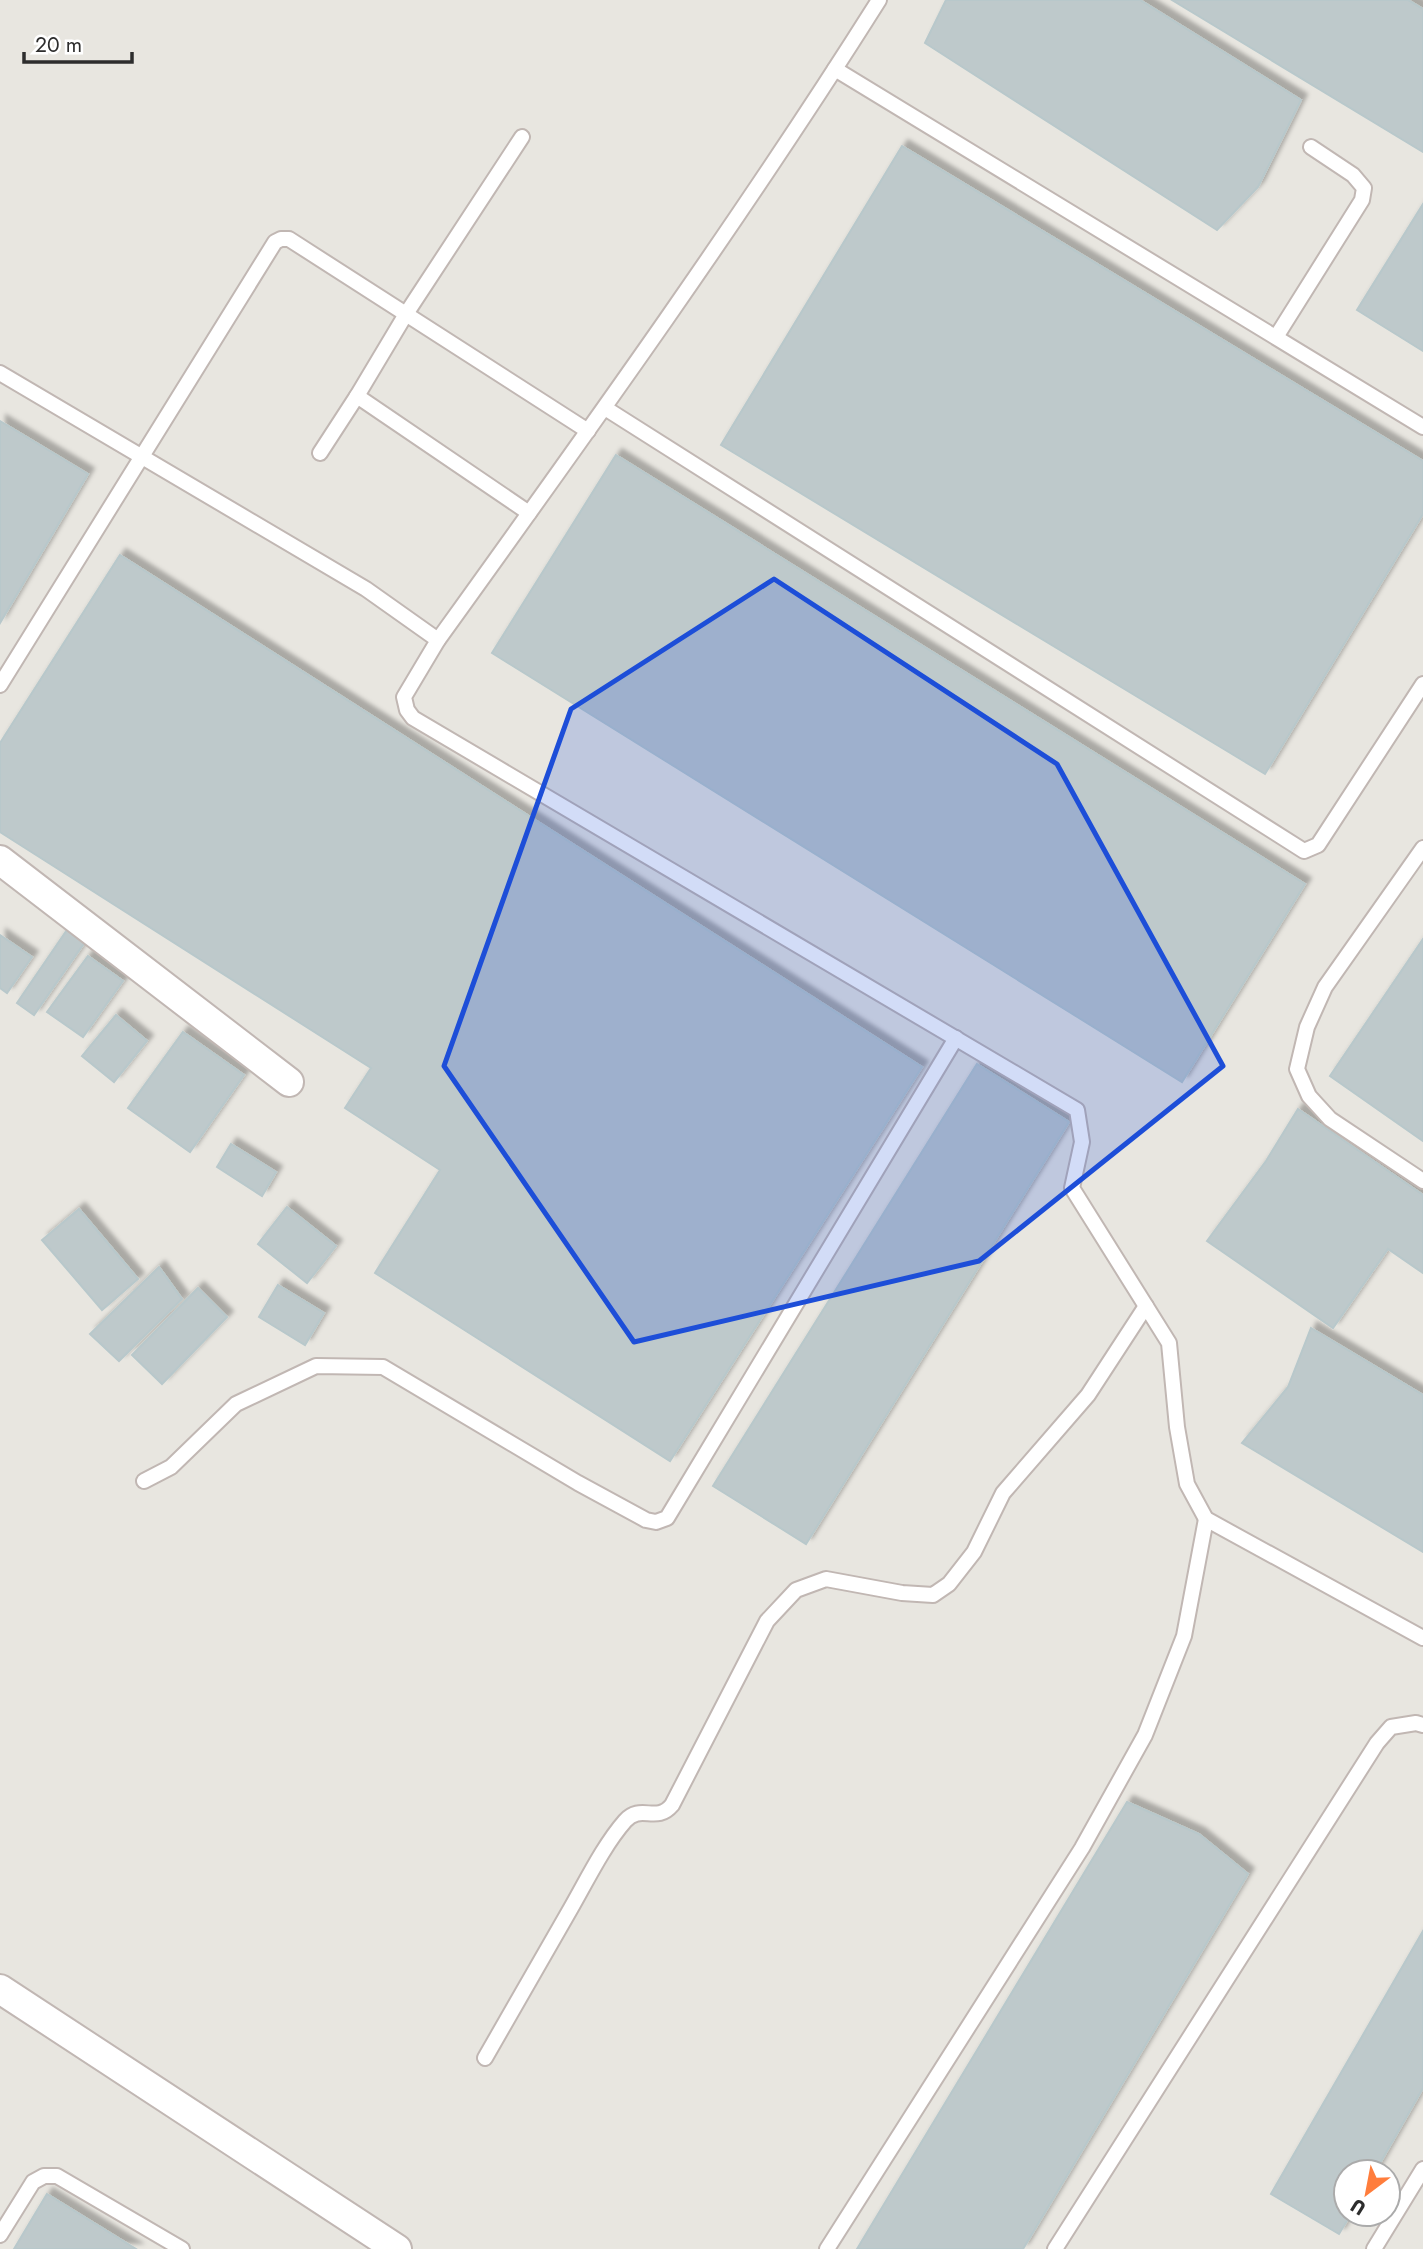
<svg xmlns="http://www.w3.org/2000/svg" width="1423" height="2249" font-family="Jost,sans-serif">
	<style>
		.industrial { fill: #e8e6e0; fill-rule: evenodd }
		.building { fill: #bec9cb; stroke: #b8c8cb; stroke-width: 2; filter: url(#shadow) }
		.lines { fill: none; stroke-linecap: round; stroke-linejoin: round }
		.service-casing { stroke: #c1b7b3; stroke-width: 18 }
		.minor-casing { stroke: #c1b7b3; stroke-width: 32 }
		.service { stroke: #fff; stroke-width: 14 }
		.minor { stroke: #fff; stroke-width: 28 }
		.marked { fill: #1d4ed8; fill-opacity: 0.2; stroke: #1d4ed8; stroke-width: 5; stroke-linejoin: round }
	</style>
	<defs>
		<filter id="shadow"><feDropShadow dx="6" dy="-6" stdDeviation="2" flood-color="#0004"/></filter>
	</defs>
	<rect width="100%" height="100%" fill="#dfeeef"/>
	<path class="industrial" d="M0 0H1423V2249H0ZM1346 2172H1388V2214H1346Z"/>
	<g class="building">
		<path d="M946 0H1140L1301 100 1258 187 1217 230 925 43Z"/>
		<path d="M1172 0H1408L1423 9V152Z"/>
		<path d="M902 146 1423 461V514L1265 774 721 445Z"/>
		<path d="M1423 204V351L1357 310Z"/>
		<path d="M0 421 88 474 0 623Z"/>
		<path d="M616 455 1305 884 1182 1082 492 653Z"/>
		<path d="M120 555 922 1067 670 1461 375 1273 440 1170 345 1108 371 1068 0 832V743Z"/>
		<path d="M67 930 85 942 34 1015 17 1003Z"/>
		<path d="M0 935 32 957 7 993 0 988Z"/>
		<path d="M1423 939V1141L1330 1076Z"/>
		<path d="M88 956 123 981 83 1037 47 1012Z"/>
		<path d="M116 1015 147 1041 114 1082 82 1056Z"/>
		<path d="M183 1032 244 1075 190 1152 128 1108Z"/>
		<path d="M977 1064 1069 1122 806 1544 713 1486Z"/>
		<path d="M1298 1109 1423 1195V1273L1388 1249 1333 1328 1207 1241 1266 1161Z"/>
		<path d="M231 1144 276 1172 262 1196 217 1167Z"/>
		<path d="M287 1207 336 1246 307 1283 258 1244Z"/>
		<path d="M79 1209 138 1279 102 1310 42 1240Z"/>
		<path d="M159 1267 182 1299 119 1361 90 1334Z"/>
		<path d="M278 1285 324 1313 305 1345 259 1317Z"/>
		<path d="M198 1288 227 1317 162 1384 132 1355Z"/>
		<path d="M1311 1328 1423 1395V1552L1242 1443 1288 1387Z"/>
		<path d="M1127 1802 1199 1834 1248 1874 1023 2249H857Z"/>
		<path d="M1423 1931V2088L1375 2172H1346V2214H1351L1339 2234 1271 2194Z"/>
		<path d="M47 2194 136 2249H14Z"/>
	</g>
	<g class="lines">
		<defs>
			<g id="service">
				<path d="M835 69 1423 427"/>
				<path d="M1276 337 1362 200 1364 188 1353 175 1311 147"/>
				<path d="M0 373 366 589 438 640 404 697 407 710 413 718 1077 1110 1082 1142 1072 1188 1169 1343 1177 1427 1187 1484 1206 1519 1423 1638"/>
				<path d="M357 396 529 513"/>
				<path d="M605 408 1304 851 1318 845 1423 684"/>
				<path d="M320 453 357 396 406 314 522 137"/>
				<path d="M438 640C589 430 741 219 879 0"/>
				<path d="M0 685 275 242 281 239H289L588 431"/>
				<path d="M1423 848 1325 987 1307 1027 1297 1069 1309 1096 1330 1119 1423 1181"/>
				<path d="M144 1481 171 1467 236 1404 316 1366 383 1367 578 1483 646 1520 656 1522 667 1518 956 1038"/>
				<path d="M485 2058C514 2008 542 1958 571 1908 587 1880 604 1845 625 1821 641 1803 656 1824 672 1805L767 1621 796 1590 826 1579 902 1593 933 1595 949 1584 974 1552 1003 1493 1088 1395 1146 1306"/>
				<path d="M0 2235 33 2182 44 2176H57L182 2249"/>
				<path d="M827 2249 1082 1848 1145 1735 1184 1636 1206 1519"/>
				<path d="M1055 2249 1377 1743 1391 1727 1416 1723 1423 1725"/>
				<path d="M1374 2249 1423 2169"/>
			</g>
			<g id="minor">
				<path d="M0 860 289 1082"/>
				<path d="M0 1989 397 2249"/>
			</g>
		</defs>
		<use href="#service" class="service-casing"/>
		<use href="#minor" class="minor-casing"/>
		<use href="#service" class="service"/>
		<use href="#minor" class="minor"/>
	</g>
	<path class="marked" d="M774 579 1057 764 1223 1066 979 1261 634 1342 444 1066 571 709Z"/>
	<g transform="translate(1367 2193) rotate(212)"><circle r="33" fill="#ffffff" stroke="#ababab" stroke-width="2"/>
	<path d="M0-5L12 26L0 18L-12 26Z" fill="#ff7d3c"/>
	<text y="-10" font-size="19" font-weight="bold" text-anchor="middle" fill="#2d2d2d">U</text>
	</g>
	<path d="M24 52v10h108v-10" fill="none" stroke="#2d2d2d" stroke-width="3.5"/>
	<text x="35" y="52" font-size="21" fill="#2d2d2d" stroke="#ffffff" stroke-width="5" paint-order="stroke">20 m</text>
</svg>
